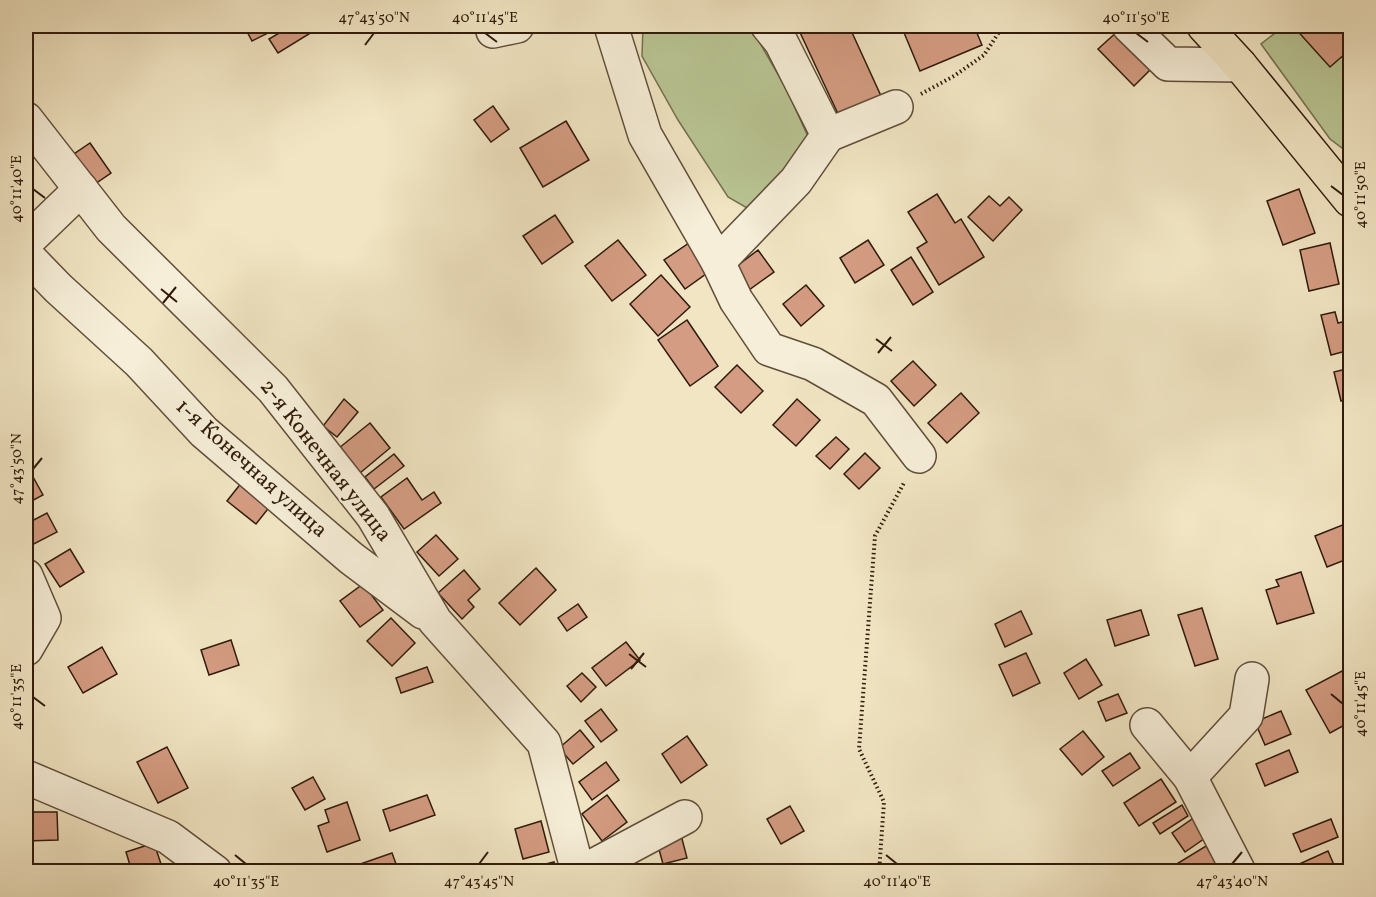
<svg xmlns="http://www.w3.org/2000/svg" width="1376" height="897" font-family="Vollkorn,serif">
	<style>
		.green { fill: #b9c594; stroke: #747050; stroke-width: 1.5 }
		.building { fill: #d49c82; stroke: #301b0b; stroke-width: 1.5 }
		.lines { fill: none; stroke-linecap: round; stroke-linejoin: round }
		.minor-casing { stroke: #604e39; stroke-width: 36 }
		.major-casing { stroke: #301b0b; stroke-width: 36 }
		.path { stroke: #301b0b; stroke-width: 4; stroke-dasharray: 1.5 3; stroke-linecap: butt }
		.minor { stroke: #f6eed8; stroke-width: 33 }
		.major { stroke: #f1e5c3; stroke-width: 33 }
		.ticks { fill: none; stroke: #301b0b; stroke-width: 2 }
		.labels { text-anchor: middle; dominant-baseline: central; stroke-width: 4.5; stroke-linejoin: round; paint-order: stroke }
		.street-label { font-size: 22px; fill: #301b0b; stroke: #f6eed8 }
		.neatline { fill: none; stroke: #301b0b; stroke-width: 2 }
		.ticks-label { font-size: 15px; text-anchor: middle; fill: #301b0b }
	</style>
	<rect width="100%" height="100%" fill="#f1e5c3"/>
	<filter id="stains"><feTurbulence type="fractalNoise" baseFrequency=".00333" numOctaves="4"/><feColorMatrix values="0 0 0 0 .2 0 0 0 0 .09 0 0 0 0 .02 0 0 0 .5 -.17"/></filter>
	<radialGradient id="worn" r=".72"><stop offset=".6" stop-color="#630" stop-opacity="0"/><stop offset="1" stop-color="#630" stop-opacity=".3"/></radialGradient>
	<g class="green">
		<path d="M643 26H750L786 88 809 139 754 212 728 197 678 120 642 56Z"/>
		<path d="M1284 26H1350V154L1330 139 1261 44Z"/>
	</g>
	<g class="building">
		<path d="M244 26H282L252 41Z"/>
		<path d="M291 26H315L317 29 278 53 269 39Z"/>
		<path d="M797 26H849L881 96 839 116Z"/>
		<path d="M907 26H974L982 45 920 71 902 28Z"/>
		<path d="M1293 26H1350V57L1346 53 1330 67Z"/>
		<path d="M1119 30 1154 66 1134 86 1098 49Z"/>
		<path d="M493 106 509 129 491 142 474 120Z"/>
		<path d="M566 121 589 160 543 187 520 148Z"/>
		<path d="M90 143 111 173 92 186 71 156Z"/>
		<path d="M1299 189 1315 233 1283 245 1267 201Z"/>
		<path d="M937 194 955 223 961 219 984 257 939 285 917 248 927 242 908 212Z"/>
		<path d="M989 196 1000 206 1009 197 1022 210 993 241 968 217Z"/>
		<path d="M555 215 573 242 542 264 523 236Z"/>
		<path d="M618 240 646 275 612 301 585 266Z"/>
		<path d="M868 240 884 265 855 283 840 258Z"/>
		<path d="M689 243 710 271 685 289 664 260Z"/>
		<path d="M1330 243 1339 284 1309 291 1300 250Z"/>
		<path d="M758 250 774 272 749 290 733 269Z"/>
		<path d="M911 257 933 292 913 305 891 270Z"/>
		<path d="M661 275 690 307 658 336 630 304Z"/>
		<path d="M806 285 824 306 801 326 783 304Z"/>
		<path d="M1335 312 1338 323 1350 320V350L1331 355 1321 315Z"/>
		<path d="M687 320 718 366 690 386 658 340Z"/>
		<path d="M913 361 936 385 914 406 891 381Z"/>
		<path d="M737 365 763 391 741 413 715 387Z"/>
		<path d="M1350 368V398L1341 401 1334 372Z"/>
		<path d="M961 393 979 413 947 443 928 423Z"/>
		<path d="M344 399 358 412 337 437 323 426Z"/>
		<path d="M797 399 820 420 796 446 773 425Z"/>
		<path d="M370 423 390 448 360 473 339 448Z"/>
		<path d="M836 437 849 449 830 469 816 456Z"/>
		<path d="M865 453 880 468 859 489 844 474Z"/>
		<path d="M394 454 404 466 374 489 365 477Z"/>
		<path d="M32 475 43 495 26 504V479Z"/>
		<path d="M407 478 422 500 434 492 441 503 404 529 381 497Z"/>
		<path d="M242 482 271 505 256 524 227 501Z"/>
		<path d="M47 513 57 532 28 547 26 542V524Z"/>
		<path d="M1350 522V558L1327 567 1315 536Z"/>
		<path d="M436 535 458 559 439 576 417 552Z"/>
		<path d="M70 549 84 572 60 587 45 564Z"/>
		<path d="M536 568 556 590 520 625 499 603Z"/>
		<path d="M464 570 480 589 468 600 474 607 462 619 438 593Z"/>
		<path d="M1301 572 1314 613 1277 624 1266 590 1279 586 1276 580Z"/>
		<path d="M363 584 383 610 360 627 340 601Z"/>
		<path d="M578 604 587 617 567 631 558 618Z"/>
		<path d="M1202 608 1218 659 1195 666 1178 615Z"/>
		<path d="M1141 610 1149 635 1115 646 1107 620Z"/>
		<path d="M1021 611 1032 634 1005 647 995 624Z"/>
		<path d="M391 618 415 643 392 666 367 641Z"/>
		<path d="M231 640 239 665 209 675 201 650Z"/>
		<path d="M626 642 640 660 606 686 592 668Z"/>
		<path d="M102 647 117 674 83 693 68 667Z"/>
		<path d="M1026 653 1040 683 1013 696 999 665Z"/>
		<path d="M1086 659 1102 685 1079 699 1064 673Z"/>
		<path d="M427 667 433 682 401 693 396 678Z"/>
		<path d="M1342 671 1350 687V722L1330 733 1306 690Z"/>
		<path d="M582 673 596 687 581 702 567 686Z"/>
		<path d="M1118 694 1127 713 1106 721 1098 702Z"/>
		<path d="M601 709 617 730 601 742 585 721Z"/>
		<path d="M1281 711 1291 734 1265 745 1255 722Z"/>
		<path d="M580 730 594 747 573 764 559 748Z"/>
		<path d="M1083 731 1104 757 1082 775 1060 749Z"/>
		<path d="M687 736 707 765 681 783 662 754Z"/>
		<path d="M167 747 188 788 158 803 137 762Z"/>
		<path d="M1289 750 1298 772 1265 786 1256 764Z"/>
		<path d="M1130 753 1140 768 1113 786 1102 771Z"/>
		<path d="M606 762 619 780 592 800 579 782Z"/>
		<path d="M313 777 325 799 305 810 292 788Z"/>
		<path d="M1161 779 1176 802 1139 826 1124 803Z"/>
		<path d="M427 795 435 815 390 831 383 810Z"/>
		<path d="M607 795 627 822 602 841 582 814Z"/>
		<path d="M347 802 360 840 327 852 318 826 329 822 325 810Z"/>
		<path d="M1182 805 1188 816 1160 834 1153 823Z"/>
		<path d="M790 806 804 831 781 844 767 819Z"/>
		<path d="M26 812H57L58 840 26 841Z"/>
		<path d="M1195 817 1208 836 1185 852 1172 833Z"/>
		<path d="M1331 819 1338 837 1301 852 1293 834Z"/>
		<path d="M541 821 549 852 523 859 515 829Z"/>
		<path d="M681 835 687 858 663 864 657 842Z"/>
		<path d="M154 843 161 864 132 872 126 852Z"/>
		<path d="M1206 846 1221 872H1180L1175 865Z"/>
		<path d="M1328 851 1337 872H1286V870Z"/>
		<path d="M392 853 399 872H347L346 869Z"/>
		<path d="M554 862 557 872H527L526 869Z"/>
		<path d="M631 862 635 872H608Z"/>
	</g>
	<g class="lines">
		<defs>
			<g id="minor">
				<path d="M611 26 645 135 718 262 796 181 828 135 781 42 768 26"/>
				<path d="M1129 26 1168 64 1240 65"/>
				<path d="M493 31 517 26"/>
				<path d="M26 119 111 228 273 389 373 516 435 621 544 743 578 872"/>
				<path d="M828 135 896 107"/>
				<path d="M26 242 81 189"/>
				<path d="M26 255 58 288 139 362 204 432 351 558 423 612"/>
				<path d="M718 262 736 300 769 349 813 364 876 400 919 456"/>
				<path d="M26 576 44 618 26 649"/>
				<path d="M1147 725 1190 777 1239 872"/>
				<path d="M26 777 168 837 215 872"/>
				<path d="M1190 777 1246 716 1252 679"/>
				<path d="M582 872 685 817"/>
			</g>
			<path id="major" d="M1204 26 1240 65 1350 200"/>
		</defs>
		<use href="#minor" class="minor-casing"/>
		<use href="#major" class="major-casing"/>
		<g class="path">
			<path d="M921 94 954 76 984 55 1003 26"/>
			<path d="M879 872 884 802 859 749 875 536 905 481"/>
		</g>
		<use href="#minor" class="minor"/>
		<use href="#major" class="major"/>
	</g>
	<path class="ticks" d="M485 33 497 42M1136 33 1148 42M365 45 374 33M1331 186 1343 195M33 189 45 198M161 289 177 302M163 303 176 287M876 339 892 351M878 353 891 337M33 469 42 458M629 654 646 667M631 669 644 653M1331 694 1343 704M33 697 45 706M235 855 246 864M886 855 897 864M479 864 488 852M1232 864 1242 852"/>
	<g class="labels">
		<g class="street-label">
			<text transform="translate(325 461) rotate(52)">2-я Конечная улица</text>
			<text transform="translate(251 469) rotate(42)">1-я Конечная улица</text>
		</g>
	</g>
	<rect width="1376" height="897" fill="none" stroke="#f1e5c3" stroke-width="66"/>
	<rect x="33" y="33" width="1310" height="831" class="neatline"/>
	<g class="ticks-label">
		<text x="374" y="22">47°43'50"N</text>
		<text x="485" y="22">40°11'45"E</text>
		<text x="1136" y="22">40°11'50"E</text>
		<text transform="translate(16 189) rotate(-90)" y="5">40°11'40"E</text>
		<text transform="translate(1360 195) rotate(-90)" y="5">40°11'50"E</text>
		<text transform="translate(16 469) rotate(-90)" y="5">47°43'50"N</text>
		<text transform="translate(16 697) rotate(-90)" y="5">40°11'35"E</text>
		<text transform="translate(1360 704) rotate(-90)" y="5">40°11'45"E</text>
		<text x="246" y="886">40°11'35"E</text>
		<text x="479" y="886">47°43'45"N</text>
		<text x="897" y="886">40°11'40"E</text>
		<text x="1232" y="886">47°43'40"N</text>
	</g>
	<rect width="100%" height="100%" filter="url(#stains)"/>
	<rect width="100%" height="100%" fill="url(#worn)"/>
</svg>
